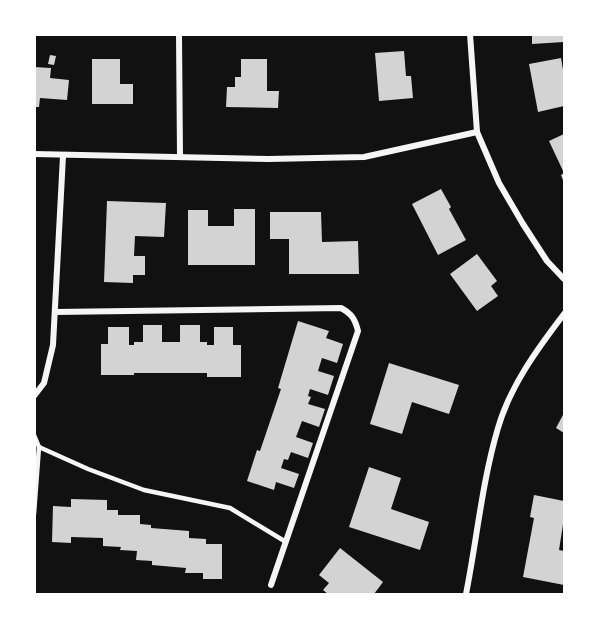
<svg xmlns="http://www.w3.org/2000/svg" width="599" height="629" font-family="Rubik,sans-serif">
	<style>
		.building { fill: #d3d3d3 }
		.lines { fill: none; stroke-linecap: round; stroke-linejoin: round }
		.service { stroke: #f5f5f5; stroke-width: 4.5 }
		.minor { stroke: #f5f5f5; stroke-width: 6 }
	</style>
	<rect width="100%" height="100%" fill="#111"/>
	<g class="building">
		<path d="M532 34H564V42L532 44Z"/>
		<path d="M404 51 406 76H411L413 98 379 101 375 53Z"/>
		<path d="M50 55 56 56 54 65 48 64Z"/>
		<path d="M561 58 564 76V106L538 112 529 64Z"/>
		<path d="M92 59H120V84H133V104H92Z"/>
		<path d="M241 59H267V91H279L278 108 226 107 227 87H235V77H241Z"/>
		<path d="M34 67 51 68 50 78 69 80 67 100 40 98 39 107H34Z"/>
		<path d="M564 134V183L561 175 564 173 549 141Z"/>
		<path d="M441 189 451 207 449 209 466 240 438 255 412 204Z"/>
		<path d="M107 201 166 203 164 237 135 236 134 256H145V275H133V283L104 282Z"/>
		<path d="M234 209H255V265H188V210H208V226H234Z"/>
		<path d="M270 212H321L322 242 358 241 359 274H289V239H270Z"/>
		<path d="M477 254 497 281 491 286 498 296 477 311 450 274Z"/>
		<path d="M298 321 329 331 326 338 343 344 337 363 322 358 318 371 334 376 328 395 310 389 308 396 311 397 308 404 325 409 319 427 302 421 296 437 313 443 308 458 291 452 288 460 284 459 281 468 299 474 294 488 276 482 274 490 247 481 257 450 260 451 281 389 278 388Z"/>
		<path d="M143 325H162V342H180V325H200V342H207V345H214V327H233V345H241V377H207V373H134V375H101V344H108V327H129V345H134V342H143Z"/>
		<path d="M389 363 459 385 449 414 412 402 402 434 370 424Z"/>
		<path d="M564 413V433L556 428Z"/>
		<path d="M369 467 401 478 391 509 429 522 420 550 349 527Z"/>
		<path d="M534 495 564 501V518L559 550 564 551V585L523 577 534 518 530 517Z"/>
		<path d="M71 499 107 500V510H118V515H140V524L151 525V528L189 531V538L206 539V544H222V579H203V573H185L186 568 152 565V561L136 560 137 551 120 550 121 547 103 546V538L71 537V543L52 542 53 506 71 507Z"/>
		<path d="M340 548 383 582 374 594H328L323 590 329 583 319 575Z"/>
	</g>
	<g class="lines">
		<g class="service">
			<path d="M34 435 39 447 88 469 144 490 230 508 286 542"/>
			<path d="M34 514 39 447"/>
		</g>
		<g class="minor">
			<path d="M179 34 180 157"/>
			<path d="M470 34 477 132 499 183 523 224 547 261 564 279"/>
			<path d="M34 154 269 159 364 157 477 132"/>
			<path d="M55 312 341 308C352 314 355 319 358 331L271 585"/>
			<path d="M34 396 44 383 53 345 63 156"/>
			<path d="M466 594C477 539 482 482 498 428 510 386 538 348 564 314"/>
		</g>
	</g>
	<rect width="599" height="629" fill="none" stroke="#ffffff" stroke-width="72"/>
</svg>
